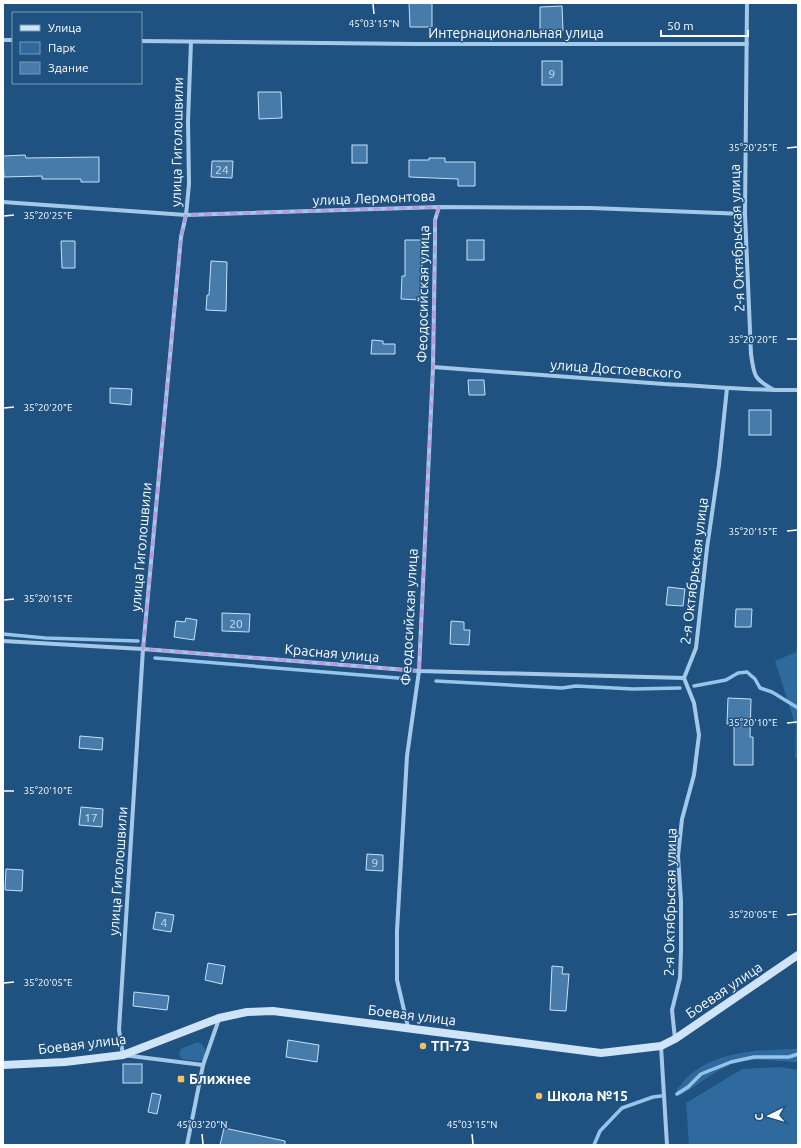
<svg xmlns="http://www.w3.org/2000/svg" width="801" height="1148" font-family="Ubuntu,sans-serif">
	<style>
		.green { fill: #2e6a9d }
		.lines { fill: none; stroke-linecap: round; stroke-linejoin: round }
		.stream { stroke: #97c5ea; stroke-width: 3.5 }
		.building { fill: #477caa; stroke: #c8e1f6 }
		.street { stroke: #a4c9e8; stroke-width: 4 }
		.secondary { stroke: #cfe4f7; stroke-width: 8 }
		.marked { fill: none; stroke: #bd96df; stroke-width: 3; stroke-dasharray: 8 5; stroke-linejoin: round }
		.ticks { fill: none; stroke: #fff; stroke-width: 1.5 }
		.poi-dot { fill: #f7bf63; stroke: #1f5280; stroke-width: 1.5 }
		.labels { text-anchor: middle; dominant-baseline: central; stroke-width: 3; stroke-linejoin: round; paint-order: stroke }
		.number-label { font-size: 12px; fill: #d1deea }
		.street-label { font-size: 14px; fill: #fff; stroke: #1f5280 }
		.poi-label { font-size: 14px; font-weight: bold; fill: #fff; stroke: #1f5280; text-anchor: start }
		.ticks-label { font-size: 10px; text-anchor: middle; fill: #fff; stroke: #1f5280; stroke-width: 3; stroke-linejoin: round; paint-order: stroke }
	</style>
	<rect width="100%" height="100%" fill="#1f5280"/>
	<g class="green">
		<path d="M798 634V758H795L796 727 775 661 796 652Z"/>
		<path d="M197 1042C206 1045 207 1052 203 1060L198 1061 182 1059 179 1054 181 1049Z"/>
		<path d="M798 1048V1061L796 1062C774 1061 749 1056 728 1066 711 1073 697 1086 681 1095L676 1091C681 1084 687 1076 695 1071 722 1051 761 1050 794 1049Z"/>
		<path d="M780 1067 798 1070V1145H689L686 1103 742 1069Z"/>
	</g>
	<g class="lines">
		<g class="stream">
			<path d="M3 634 45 638 138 641"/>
			<path d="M155 658 410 679"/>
			<path d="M436 681 562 688 576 686 633 689 680 688"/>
			<path d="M694 686 726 680 738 673 747 672 755 679 760 688 772 692 798 708"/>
			<path d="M677 1094 688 1087 701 1074 731 1062 754 1057H789L798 1054"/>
			<path d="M594 1145 600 1131 622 1108 653 1097 661 1096"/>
		</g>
	</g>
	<g class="building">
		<path d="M409 3H432V27H410Z"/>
		<path d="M562 6 563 31H540V7Z"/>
		<rect x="542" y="61" width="20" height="24"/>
		<path d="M258 92H281L282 118 259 119Z"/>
		<rect x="352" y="145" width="15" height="18"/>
		<path d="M25 155 26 158 99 157V182H81V179H42V176L4 177 3 156Z"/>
		<path d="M429 158H445V162H475V186H458V179L409 177V160H429Z"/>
		<path d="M212 161H233L232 178 211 177Z"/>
		<path d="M405 240H424V260H422L421 300 401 299 402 276H405Z"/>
		<rect x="467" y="240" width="17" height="20"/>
		<path d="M61 241H75V268H62Z"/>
		<path d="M211 261 227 262 226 311 206 310 207 295H209Z"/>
		<path d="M372 340 383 341V344H395V354H371Z"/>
		<path d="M468 380H484L485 395H469Z"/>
		<path d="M110 388 132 389 131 405 110 403Z"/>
		<rect x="749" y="410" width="22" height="25"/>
		<path d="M668 587 685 589 683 606 666 605Z"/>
		<path d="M736 609H752L751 627H735Z"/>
		<path d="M222 613 250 614 249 632 222 631Z"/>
		<path d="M186 618 197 620 194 640 174 637 176 621 185 622Z"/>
		<path d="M451 621 464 622V630H470L469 645 450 644Z"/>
		<path d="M728 698 751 699 750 737H753V765H734V724H727Z"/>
		<path d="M80 736 103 738 102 750 79 748Z"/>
		<path d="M81 807 103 809 102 827 79 825Z"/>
		<path d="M367 854 383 855V871L366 870Z"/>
		<path d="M6 869 23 870 22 891 5 890Z"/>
		<path d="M156 912 174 915 171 932 153 929Z"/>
		<path d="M208 963 225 966 222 984 205 980Z"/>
		<path d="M552 966 563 967 562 974H569L566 1011 550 1010Z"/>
		<path d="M134 992 169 996 167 1010 133 1006Z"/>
		<path d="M288 1040 319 1045 317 1062 286 1057Z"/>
		<rect x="123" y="1064" width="19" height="19"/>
		<path d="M152 1093 161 1095 157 1114 148 1112Z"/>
		<path d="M224 1128 285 1141V1145H220Z"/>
	</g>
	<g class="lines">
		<g class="street">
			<path d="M747 3 745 214 751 354C754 376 754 379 774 390"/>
			<path d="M3 40H13"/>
			<path d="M141 41 416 44H747"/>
			<path d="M191 42 188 121 189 184 186 215 181 237 143 649 119 1030 123 1055 203 1065"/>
			<path d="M3 202 186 215 439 207 591 208 745 214"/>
			<path d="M433 367C510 373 587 379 664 384 709 386 753 391 798 390"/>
			<path d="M3 641 143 649 419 671 684 678"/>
			<path d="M408 1027 397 980V931L407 756 419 671 433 367 435 241V220L439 207"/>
			<path d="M675 1039 672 1010 680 978 681 951V901L678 856 682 819 694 775 699 735 694 703 684 678 696 648 707 548 719 465 727 388"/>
			<path d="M661 1046 667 1145"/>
			<path d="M187 1145 203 1065 219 1019"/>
		</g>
		<path class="secondary" d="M3 1065 65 1062 123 1055 219 1018 247 1012 273 1011 601 1053 661 1046 675 1039 798 955"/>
	</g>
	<path class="marked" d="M439 207 435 220 433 367 419 671 143 649 181 237 186 215Z"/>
	<path class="ticks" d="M373 4 374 14M787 148 797 147M4 216 14 215M787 339H797M4 408 14 407M787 531 797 530M4 600 14 599M787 723 797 722M4 791H14M787 915 797 914M4 983 14 982M202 1134 203 1144M472 1134 473 1144"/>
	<g class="poi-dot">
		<circle cx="423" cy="1046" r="4"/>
		<rect x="177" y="1075" width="8" height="8" rx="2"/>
		<circle cx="539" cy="1096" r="4"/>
	</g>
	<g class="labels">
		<g class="number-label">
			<text x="552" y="73">9</text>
			<text x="222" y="169">24</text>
			<text x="236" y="623">20</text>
			<text x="91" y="817">17</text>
			<text x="375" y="862">9</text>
			<text x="164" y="922">4</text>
		</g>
		<g class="street-label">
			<text x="516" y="33">Интернациональная улица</text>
			<text transform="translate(177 142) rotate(-89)">улица Гиголошвили</text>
			<text transform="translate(374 198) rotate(-2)">улица Лермонтова</text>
			<text transform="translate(737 238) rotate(-92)">2-я Октябрьская улица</text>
			<text transform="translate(423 294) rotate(-89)">Феодосийская улица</text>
			<text transform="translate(616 369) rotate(4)">улица Достоевского</text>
			<text transform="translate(141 547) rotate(-85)">улица Гиголошвили</text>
			<text transform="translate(694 571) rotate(-83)">2-я Октябрьская улица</text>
			<text transform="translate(409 617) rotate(-87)">Феодосийская улица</text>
			<text transform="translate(332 653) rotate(5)">Красная улица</text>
			<text transform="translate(118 871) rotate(-86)">улица Гиголошвили</text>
			<text transform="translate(670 902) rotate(-89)">2-я Октябрьская улица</text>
			<text transform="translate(724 990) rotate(-34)">Боевая улица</text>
			<text transform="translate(412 1015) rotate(7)">Боевая улица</text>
			<text transform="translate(82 1044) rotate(-7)">Боевая улица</text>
		</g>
		<g class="poi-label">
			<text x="431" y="1046">ТП-73</text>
			<text x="189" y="1079">Ближнее</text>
			<text x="547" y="1096">Школа №15</text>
		</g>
	</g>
	<g class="ticks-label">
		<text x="374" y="27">45°03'15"N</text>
		<text x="753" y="151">35°20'25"E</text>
		<text x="48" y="219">35°20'25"E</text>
		<text x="753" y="343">35°20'20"E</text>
		<text x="48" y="411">35°20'20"E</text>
		<text x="753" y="535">35°20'15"E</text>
		<text x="48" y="602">35°20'15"E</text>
		<text x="753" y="726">35°20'10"E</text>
		<text x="48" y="794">35°20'10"E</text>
		<text x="753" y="918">35°20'05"E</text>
		<text x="48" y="986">35°20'05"E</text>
		<text x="202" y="1128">45°03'20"N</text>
		<text x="472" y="1128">45°03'15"N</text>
	</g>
	<rect width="801" height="1148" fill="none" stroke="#ffffff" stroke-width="8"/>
	<rect x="12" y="12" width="130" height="72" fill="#1f5280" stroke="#7997b3"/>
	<rect x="20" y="25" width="20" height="6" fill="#cfe4f7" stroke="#7997b3"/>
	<text x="48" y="32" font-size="12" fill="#ffffff">Улица</text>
	<rect x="20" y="42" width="20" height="12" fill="#2e6a9d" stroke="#7997b3"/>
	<text x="48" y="52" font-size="12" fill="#ffffff">Парк</text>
	<rect x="20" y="62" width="20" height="12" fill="#477caa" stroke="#7997b3"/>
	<text x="48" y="72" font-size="12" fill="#ffffff">Здание</text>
	<g transform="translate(769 1116) rotate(265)" stroke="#1f5280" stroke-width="3" paint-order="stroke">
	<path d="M0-3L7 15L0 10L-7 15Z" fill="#ffffff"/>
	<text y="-6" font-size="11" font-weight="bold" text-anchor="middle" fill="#ffffff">С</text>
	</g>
	<path d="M661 30v6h87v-6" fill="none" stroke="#ffffff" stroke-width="2"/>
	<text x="667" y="30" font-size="12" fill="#ffffff" stroke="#1f5280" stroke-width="3" paint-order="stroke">50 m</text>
</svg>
